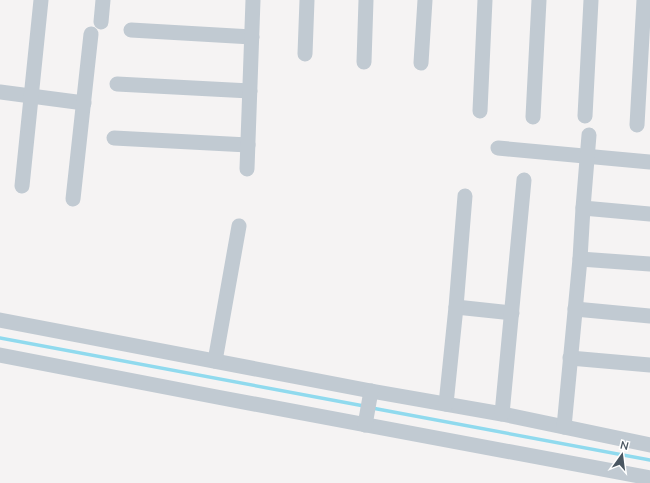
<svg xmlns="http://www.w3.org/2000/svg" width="650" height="483" font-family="Mulish,sans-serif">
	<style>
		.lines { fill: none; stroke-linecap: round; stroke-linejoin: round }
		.stream { stroke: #90daee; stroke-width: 3.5 }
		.minor { stroke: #c1cad2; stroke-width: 15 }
	</style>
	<rect width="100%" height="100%" fill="#f5f3f3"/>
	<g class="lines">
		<g class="stream">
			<path d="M0 338 364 406"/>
			<path d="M372 408 650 460"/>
		</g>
		<g class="minor">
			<path d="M101 22 103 0"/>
			<path d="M131 30 252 37"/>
			<path d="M305 54 307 0"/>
			<path d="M364 62 366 0"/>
			<path d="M421 63 425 0"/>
			<path d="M117 84 250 91"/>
			<path d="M0 92 84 103"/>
			<path d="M480 111 485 0"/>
			<path d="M585 116 591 0"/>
			<path d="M533 117 539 0"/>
			<path d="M637 125 644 0"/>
			<path d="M114 138 248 145"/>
			<path d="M498 148 650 162"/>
			<path d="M247 169 253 0"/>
			<path d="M22 186 41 0"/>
			<path d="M73 199 91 34"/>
			<path d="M583 208 650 214"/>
			<path d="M580 259 650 264"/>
			<path d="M456 307 512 313"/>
			<path d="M575 309 650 316"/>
			<path d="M0 320 371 391 502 414 650 445"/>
			<path d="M0 355 217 397 650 478"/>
			<path d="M570 358 650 365"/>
			<path d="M215 361 239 226"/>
			<path d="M446 404 456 307 465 196"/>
			<path d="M502 414 524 180"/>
			<path d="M365 425 371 391"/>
			<path d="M564 427 580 259 583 208 589 135"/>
		</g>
	</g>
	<g transform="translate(622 455) rotate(14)" stroke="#ffffff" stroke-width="3" paint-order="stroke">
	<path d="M0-3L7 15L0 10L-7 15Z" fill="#4a5661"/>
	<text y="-6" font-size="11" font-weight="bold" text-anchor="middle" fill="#4a5661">N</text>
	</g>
</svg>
